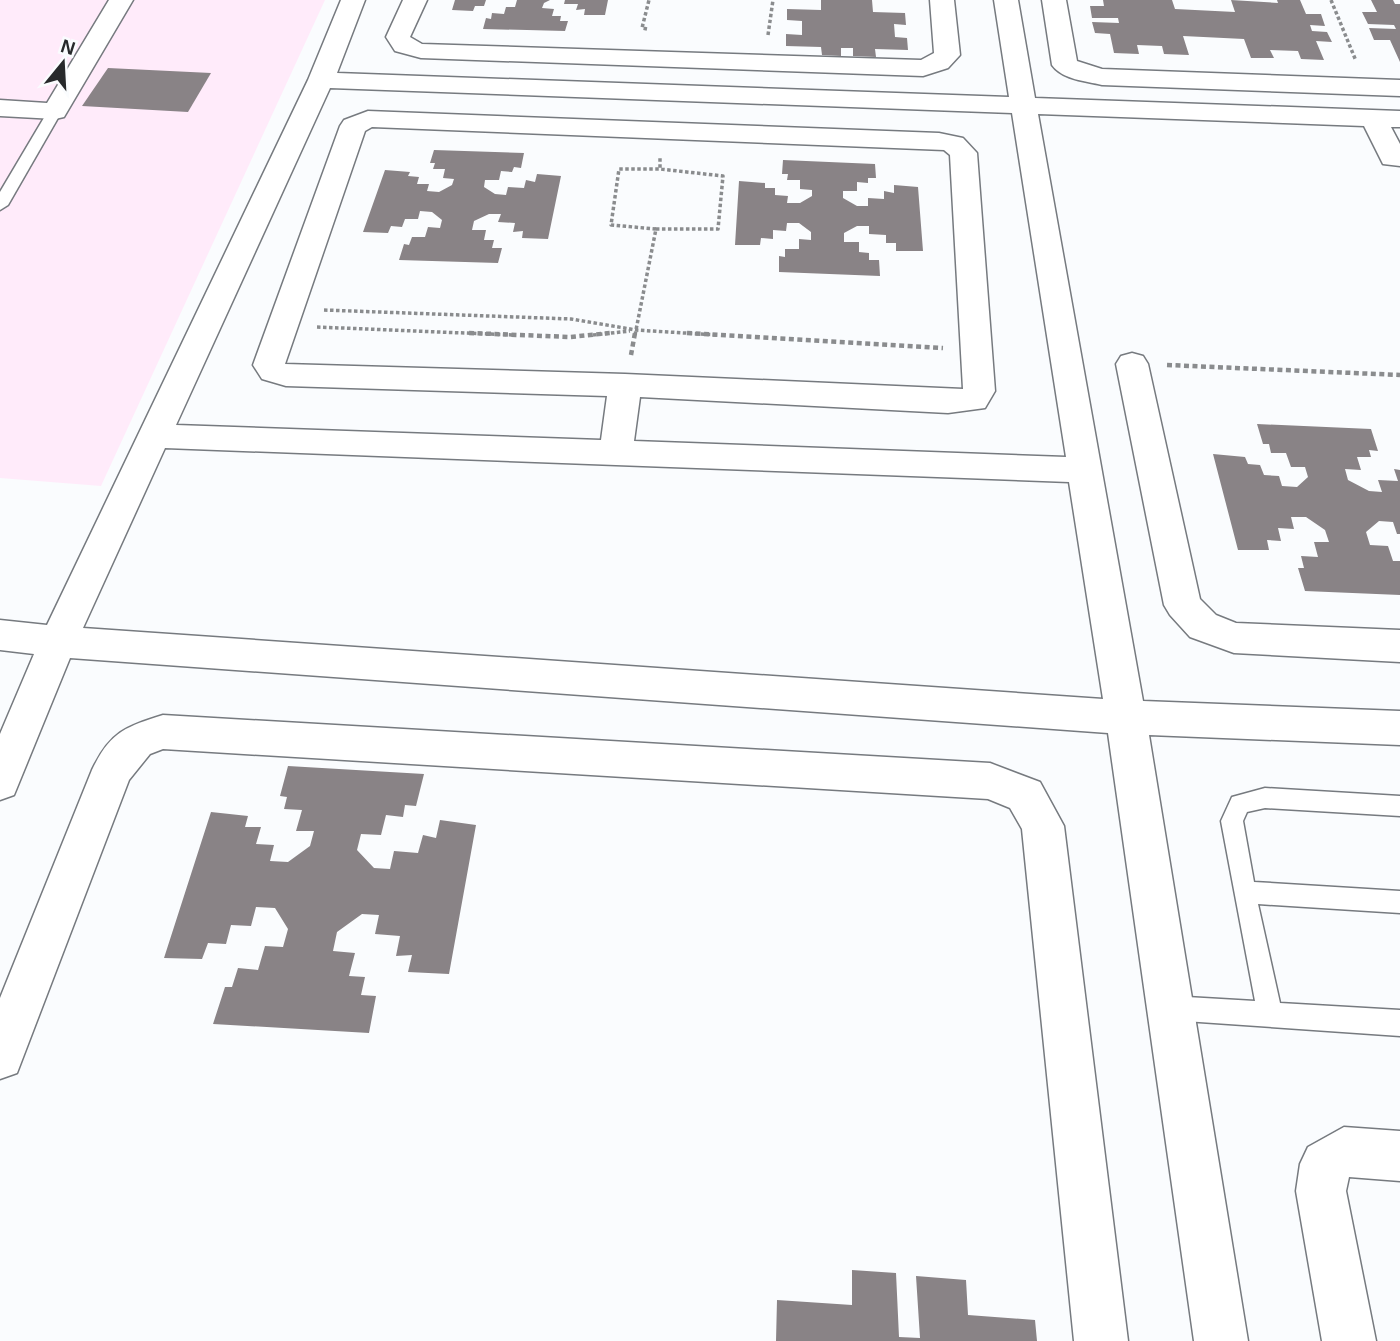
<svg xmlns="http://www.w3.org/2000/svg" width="1400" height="1341" font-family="Helvetica,sans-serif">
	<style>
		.industrial { fill: #ffebfa }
		.building { fill: #898386 }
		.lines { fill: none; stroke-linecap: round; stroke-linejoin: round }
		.lane-casing { stroke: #767a7f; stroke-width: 3 }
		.street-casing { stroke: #767a7f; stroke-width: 3 }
		.path-far1 { stroke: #8a8c8e; stroke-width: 3.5; stroke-dasharray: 3.5 2.5; stroke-linecap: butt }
		.path { stroke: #8a8c8e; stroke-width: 4.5; stroke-dasharray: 5 3.5; stroke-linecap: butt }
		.lane { fill: #fff; fill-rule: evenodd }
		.street { fill: #fff; fill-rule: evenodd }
	</style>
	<rect width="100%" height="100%" fill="#fafcfe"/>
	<path class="industrial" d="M0 0H325L101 486 0 478Z"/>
	<g class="building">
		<path d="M455 0H486L484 6H475L473 11 452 10Z"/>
		<path d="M517 0H550L544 3 542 8 554 9 552 16H561L560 21H568L565 31 483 29 486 18 491 19 492 13 504 14 506 7H515Z"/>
		<path d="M565 0H608L605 15H584L585 9 576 10 578 4H564Z"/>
		<path d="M821 0H872L873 12 905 13 906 25 894 24 895 37 907 38 908 50 875 49 876 57 853 56V48H841V56L822 55 821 47 786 46V34L802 35V21L787 20V9L821 10Z"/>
		<path d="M1103 0H1172L1175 9 1235 12 1231 0 1278 3 1277 0H1300L1306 14H1321L1325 26 1310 25 1312 31 1327 32 1332 42 1316 41 1324 60 1301 59 1298 51 1270 50 1274 58H1251L1244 39 1183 36 1189 55 1164 54 1162 46 1137 45 1139 54 1114 53 1110 34 1095 33 1092 22 1119 23 1118 18H1092L1090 6H1104Z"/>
		<path d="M1371 0H1393L1395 4H1400V62L1390 40H1374L1369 28 1396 29 1394 25 1368 24 1362 12H1377Z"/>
		<path d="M108 68 211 73 188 112 82 106Z"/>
		<path d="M434 150 524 153 521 168 514 167 512 172 501 171 499 180H485L484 187 495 194 506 195 508 187 524 188 526 180 535 182 537 174 561 176 548 239 522 238 523 231 513 232 515 223 498 222 501 214H489L474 221 472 230H486L484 240H494L492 248H502L498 263 399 260 404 244 409 245 412 237H425L428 227 440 228 442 220 432 212 420 211 418 219H405L402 227 391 226 388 233 363 232 385 170 410 172 408 176 419 177 417 184H429L427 191 439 192 452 185 454 179 443 178 445 169H433L435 163H430Z"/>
		<path d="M783 160 875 164 876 178H868V183L857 182V191H843V198L857 206H868V198L884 199V191L894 193V185L918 187 923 251H896V243H886V235L869 234V226H857L844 233V242H859V252L869 253V260H879L880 276 779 272V256L785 257V249H799V239L811 240V232L799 223H787L786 231 773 230V239L761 238 760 245H735L739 181 765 183V188H775V195L788 196 787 203H800L812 196V190L800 189V180H787L788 174H782Z"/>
		<path d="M1257 424 1371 429 1378 451 1369 450 1371 457H1357L1361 470 1345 469 1348 480 1369 491 1382 492 1378 480 1398 481 1394 469 1400 470V534H1397L1393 522 1379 521 1366 532 1370 545 1388 546 1393 561H1400V595L1305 591 1298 568H1304L1301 556 1318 557 1314 542H1329L1325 530 1306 517H1291L1294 529 1278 528 1281 541 1267 540 1269 550H1238L1213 454 1245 457 1248 464 1260 465 1264 475 1279 476 1282 486 1297 487 1308 477 1305 467H1291L1286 453H1271L1269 444H1263Z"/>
		<path d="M288 766 424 774 416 806 405 805 403 817 386 815 381 835 361 834 357 850 374 868 390 869 394 851 418 853 423 835 436 838 440 820 476 825 449 974 408 972 412 955 396 956 400 936 375 934 379 915 362 914 337 932 333 951 355 953 349 976 365 977 361 995 376 996 369 1033 213 1024 225 987H232L238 968 258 970 265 946 283 947 288 929 275 908 256 907 251 926 231 925 226 944 208 943 202 959 164 958 211 812 248 816 245 827H261L256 844 274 845 270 861 288 862 310 846 314 831H296L302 810 284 809 287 797 280 796Z"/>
		<path d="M852 1270 896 1273 899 1337 920 1338 916 1276 966 1280 968 1315 1035 1320 1037 1341H776L777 1300 852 1305Z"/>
	</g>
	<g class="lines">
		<defs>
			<g id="lane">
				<path d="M55 107 62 111 8 205 0 210V192L48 111Z"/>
				<path d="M1265 788 1400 796V816L1265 808 1247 812 1243 821 1254 882 1400 891V913L1258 904 1280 1003 1400 1010V1036L1170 1020 1161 1017 1157 1008 1161 999 1170 996 1255 1001 1221 821 1232 797Z"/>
			</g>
			<g id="street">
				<path d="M109 0H133L64 117 55 119 0 116V100L47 103Z"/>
				<path d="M341 0H365L337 73 1009 97 994 0H1018L1035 98 1400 111V127H1391L1400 144V166L1383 164 1364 126 1038 114 1143 701 1400 711V745L1149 735 1248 1341H1194L1108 733 70 658 14 795 0 800V734L34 654 0 650V620L47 625 308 80ZM330 88 1012 113 1066 457 634 441 640 397 948 413 985 408 995 391 977 153 963 138 939 133 368 111 344 120 340 126 253 365 262 379 286 386 607 396 601 440 176 425ZM372 127 944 150 950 155 963 389 625 374 285 364 365 131ZM165 448 1069 482 1103 699 83 628Z"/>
				<path d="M403 0H427L410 37 422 44 921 60 934 53 930 0H954L960 55 948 68 923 76 421 58 395 51 386 37Z"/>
				<path d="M1042 0H1066L1077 61 1102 69 1400 80V96L1102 85C1086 81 1063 80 1052 65Z"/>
				<path d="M1132 353 1143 356 1148 364 1200 599 1216 615 1236 623 1400 630V662L1234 653 1190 637 1170 615 1164 605 1116 364 1121 356Z"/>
				<path d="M163 715 990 763 1040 782 1064 826 1128 1341H1074L1022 829 1010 808 988 799 163 749 150 754 129 780 17 1073 0 1079V998L92 770C110 732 125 727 163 715Z"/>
				<path d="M1344 1127 1400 1131V1181L1349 1177 1346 1191 1376 1341H1322L1296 1191 1300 1164 1308 1147Z"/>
			</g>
		</defs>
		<use href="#lane" class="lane-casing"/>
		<use href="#street" class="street-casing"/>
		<g class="path-far1">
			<path d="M1331 0 1356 61"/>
			<path d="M647 29 642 28 649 0"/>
			<path d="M768 35 773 0"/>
			<path d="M656 229 611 225 619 169H660"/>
			<path d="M324 310 571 319 636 330 717 335"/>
			<path d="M317 327 513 335"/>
			<path d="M593 335 630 331"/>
			<path d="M635 335 656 229H718L723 176 660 169V157"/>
		</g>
		<g class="path">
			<path d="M469 333 570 337 610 333"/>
			<path d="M687 333 943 348"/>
			<path d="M631 355 635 333"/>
			<path d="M1167 365 1400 375"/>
		</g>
		<use href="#lane" class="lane"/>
		<use href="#street" class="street"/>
	</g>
	<g transform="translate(63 63) rotate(18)" stroke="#fafcfe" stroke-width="5" paint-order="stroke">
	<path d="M0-5L12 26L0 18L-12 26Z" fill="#27292b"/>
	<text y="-10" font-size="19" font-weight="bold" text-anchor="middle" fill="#27292b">N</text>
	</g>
</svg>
